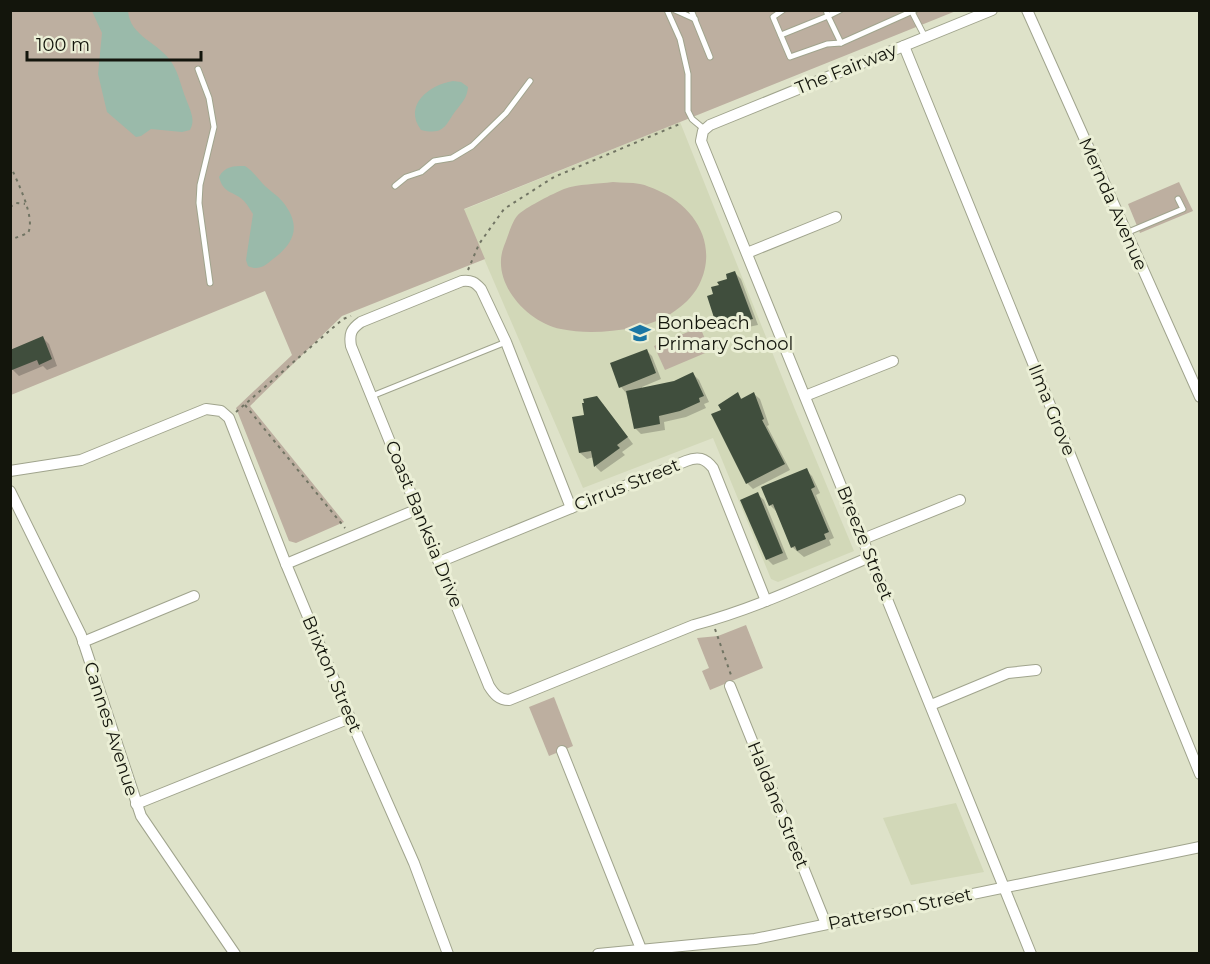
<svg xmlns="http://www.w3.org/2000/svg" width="1210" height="964" font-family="Montserrat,sans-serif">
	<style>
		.built { fill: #d2d8b8 }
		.green { fill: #bdafa0 }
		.water { fill: #9abaaa }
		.shadow { fill: #0003 }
		.building { fill: #404e3d }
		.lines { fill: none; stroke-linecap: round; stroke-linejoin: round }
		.service-casing { stroke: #a0a48d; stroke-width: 7 }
		.minor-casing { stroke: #a0a48d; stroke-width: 12 }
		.path { stroke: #717463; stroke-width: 2; stroke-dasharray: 3 4.5; stroke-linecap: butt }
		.service { stroke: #fff; stroke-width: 5 }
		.minor { stroke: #fff; stroke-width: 10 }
		.labels { text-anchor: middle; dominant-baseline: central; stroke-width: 6; stroke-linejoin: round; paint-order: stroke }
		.street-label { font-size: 18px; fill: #13150c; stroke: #ebefd6 }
		.poi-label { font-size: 18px; fill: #13150c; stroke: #ebefd6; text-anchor: start }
	</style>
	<rect width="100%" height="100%" fill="#dee2c9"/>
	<g class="built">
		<path d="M680 122 794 407 854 551 778 582 771 579 713 438 583 488 463 210Z"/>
		<path d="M956 803 984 872 911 885 883 818Z"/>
	</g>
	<g class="green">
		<path d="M11 11H956L464 209 485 259 342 316 250 406 344 522 296 543 289 541 236 408 292 355 265 291 11 395Z"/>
		<path d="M613 182C622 183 631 182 640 184 646 185 652 188 657 190 695 206 719 245 699 285 686 309 659 323 633 328 610 332 584 334 561 329 526 322 490 281 504 246 508 237 512 219 520 213 529 206 552 194 564 189 578 184 597 184 613 182Z"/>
		<path d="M1179 182 1193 211 1140 233 1128 204Z"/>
		<path d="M700 327 710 351 665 370 654 346Z"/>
		<path d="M746 625 763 668 710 690 702 671 709 668 697 638 718 636Z"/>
		<path d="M554 697 573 746 549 756 529 707Z"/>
	</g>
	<g class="water">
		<path d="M92 11H128C130 37 159 42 172 63 179 74 181 87 186 99 190 110 196 120 190 130L182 132 151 129 141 136 136 137 107 112 98 74 102 33Z"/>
		<path d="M453 81 461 82 468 87C467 97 464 100 458 108 445 123 447 136 421 130 403 105 429 85 453 81Z"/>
		<path d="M245 166C253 171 258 179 265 186 270 191 277 195 282 201 302 225 295 243 273 259 265 266 258 271 248 266L246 260 253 214C250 210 248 205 244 201 233 190 224 195 219 177 225 166 233 166 245 166Z"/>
	</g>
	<g class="shadow">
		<path d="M735 273 741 279 758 325 724 332 718 326 715 295 721 286Z"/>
		<path d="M43 338 49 344 57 366 47 370 43 366 19 376 13 370 10 363V351Z"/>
		<path d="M646 350 652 356 661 379 642 387V389L675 382 693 374 699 380 709 402 704 404 706 408 686 417 664 422 665 430 641 434 635 428 626 393 621 387Z"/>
		<path d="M737 394 743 400 754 394 760 399 769 425 767 426 790 470 753 489 747 483 723 410Z"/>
		<path d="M603 404 633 444 622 452 625 455 601 472 596 467 594 457 587 459 580 453 586 416Z"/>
		<path d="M806 470 812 476 820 493 816 495 834 538 829 540 831 545 804 557 792 547 776 511 770 505Z"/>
		<path d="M757 494 764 500 788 559 773 565 767 559Z"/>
	</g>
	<g class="building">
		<path d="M735 271 753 319 717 327 707 296 713 294 711 287 719 285 717 282 727 279 726 274Z"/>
		<path d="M43 336 52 359 39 365 37 360 12 370 10 350Z"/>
		<path d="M647 349 656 373 619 388 610 363Z"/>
		<path d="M693 372 704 396 699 398 700 402 680 411 659 416 660 424 634 429 626 391 674 381Z"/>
		<path d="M738 392 741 399 754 392 764 419 762 420 785 464 746 484 711 414 721 410 718 405Z"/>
		<path d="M597 396 628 437 617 445 620 448 594 467 591 451 579 453 572 417 584 415 582 403H584L583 399Z"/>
		<path d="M807 468 815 487 811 489 829 532 824 534 826 539 797 551 795 546 791 548 773 504 769 506 761 487Z"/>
		<path d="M758 492 783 553 766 560 740 500Z"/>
	</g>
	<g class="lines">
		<defs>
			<g id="service">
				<path d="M667 10 680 39 688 74V111L692 119 704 129"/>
				<path d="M675 10 695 19"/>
				<path d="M691 10 710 57"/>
				<path d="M783 10 773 17 790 57 827 44 841 43 915 10"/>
				<path d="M840 10 828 16 841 43"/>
				<path d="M912 12 925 37"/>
				<path d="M781 35 828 16 826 10"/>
				<path d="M198 69 209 98 214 127 200 185 199 203 210 283"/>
				<path d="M395 186 406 177 421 172 434 161 452 158 472 146 506 113 530 81"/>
				<path d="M1126 233 1183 209 1178 199"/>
				<path d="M372 396 506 342"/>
			</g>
			<g id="minor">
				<path d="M992 10 710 125 703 131 701 141 1031 954"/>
				<path d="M1027 10 1200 397"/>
				<path d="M904 46 1200 774"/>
				<path d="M747 253 836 217"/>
				<path d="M805 396 893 361"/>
				<path d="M10 471 81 460 206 409 221 411 229 418 286 564 350 718 414 863 448 954"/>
				<path d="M10 491 81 635 141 816 235 954"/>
				<path d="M571 508 506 342 481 289C475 282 471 280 462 281L361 322C351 329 349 334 351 346L489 686C494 694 499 700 509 700L694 625C755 609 813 581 870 557"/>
				<path d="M863 539 960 500"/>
				<path d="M439 562 686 461C698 456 705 458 713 468L766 601"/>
				<path d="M286 564 418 509"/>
				<path d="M83 642 194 596"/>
				<path d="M730 686 826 924"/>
				<path d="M931 705 1008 673 1036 670"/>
				<path d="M562 751 641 949"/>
				<path d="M136 804 350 718"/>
				<path d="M598 954 755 939 1200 847"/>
			</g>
		</defs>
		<use href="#service" class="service-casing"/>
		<use href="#minor" class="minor-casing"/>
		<g class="path">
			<path d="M10 165C17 181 36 218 28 233L10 240"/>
			<path d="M10 207 16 203 25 204"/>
			<path d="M468 270 479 244 504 209 554 177 682 123"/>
			<path d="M245 405 345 528"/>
			<path d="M236 412 343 319 351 316"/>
			<path d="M715 629 731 675"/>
		</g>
		<use href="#service" class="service"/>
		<use href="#minor" class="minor"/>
	</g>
	<defs>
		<symbol id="school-bare" viewBox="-9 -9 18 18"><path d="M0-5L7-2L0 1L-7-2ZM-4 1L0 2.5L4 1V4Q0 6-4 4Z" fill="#1a76a4" stroke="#ebefd6" stroke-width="2.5" paint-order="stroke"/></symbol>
	</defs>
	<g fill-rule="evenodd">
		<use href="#school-bare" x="625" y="318" width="30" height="30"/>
	</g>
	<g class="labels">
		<g class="street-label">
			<text transform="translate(846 69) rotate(-22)">The Fairway</text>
			<text transform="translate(1113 204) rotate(66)">Mernda Avenue</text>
			<text transform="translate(1052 410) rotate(68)">Ilma Grove</text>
			<text transform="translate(627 485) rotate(-22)">Cirrus Street</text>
			<text transform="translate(424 524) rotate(68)">Coast Banksia Drive</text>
			<text transform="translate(865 543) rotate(68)">Breeze Street</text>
			<text transform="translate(332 674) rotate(67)">Brixton Street</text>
			<text transform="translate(111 729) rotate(72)">Cannes Avenue</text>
			<text transform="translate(778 805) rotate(68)">Haldane Street</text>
			<text transform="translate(900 909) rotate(-12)">Patterson Street</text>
		</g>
		<g class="poi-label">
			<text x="657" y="323">Bonbeach<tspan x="657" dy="21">Primary School</tspan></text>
		</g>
	</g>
	<rect width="1210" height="964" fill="none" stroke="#13150c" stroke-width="24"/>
	<path d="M27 51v9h174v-9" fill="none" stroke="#13150c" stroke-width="3"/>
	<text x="36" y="51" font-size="18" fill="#13150c" stroke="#ebefd6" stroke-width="4.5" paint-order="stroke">100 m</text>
</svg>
